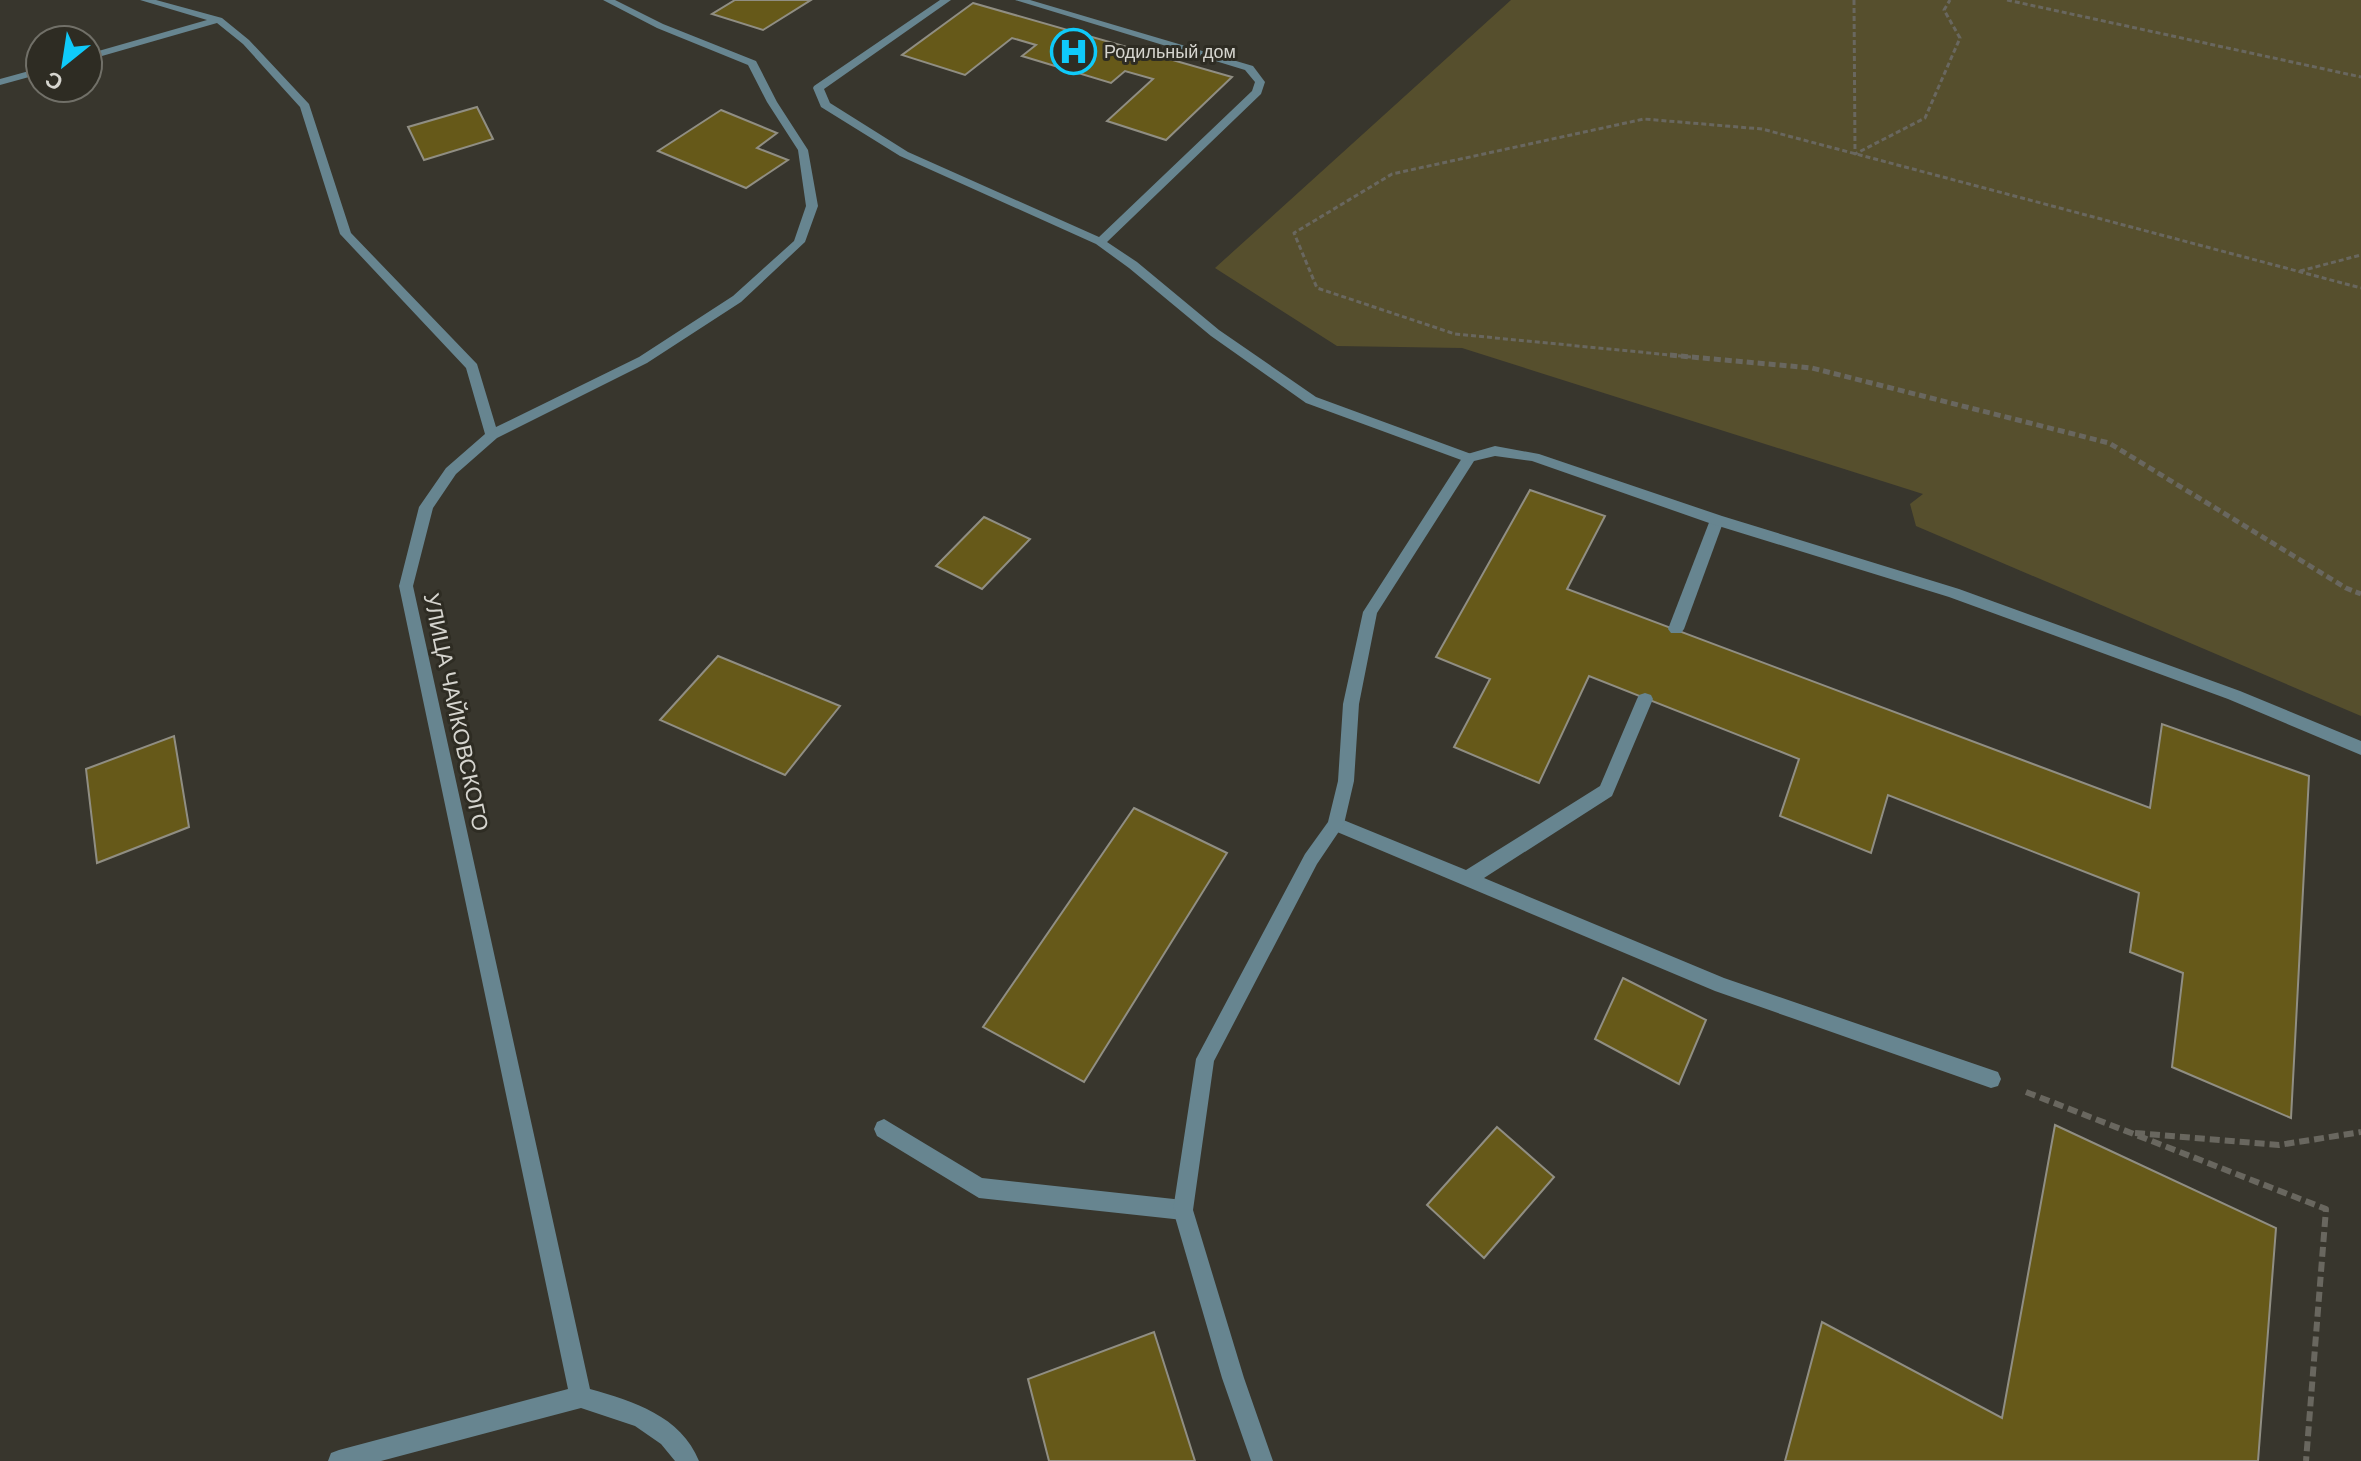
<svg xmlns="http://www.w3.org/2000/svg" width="2361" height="1461" font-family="'DM Sans',sans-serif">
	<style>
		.green { fill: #564f2d }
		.building { fill: #665919; stroke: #908e83; stroke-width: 2 }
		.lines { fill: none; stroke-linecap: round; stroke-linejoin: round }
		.path-far2 { stroke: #69675f; stroke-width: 3; stroke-dasharray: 5 3; stroke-linecap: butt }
		.path-far1 { stroke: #69675f; stroke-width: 5; stroke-dasharray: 7 4; stroke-linecap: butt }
		.path { stroke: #69675f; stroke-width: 6; stroke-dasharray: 10 5; stroke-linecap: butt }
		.lane { fill: #678590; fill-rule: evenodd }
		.street { fill: #678590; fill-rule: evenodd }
		.labels { text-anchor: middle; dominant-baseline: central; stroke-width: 6; stroke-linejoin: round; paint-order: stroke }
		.far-poi-label { font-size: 18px; fill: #d6d5cf; stroke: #2e2c23; text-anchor: start }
		.street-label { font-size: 22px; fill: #d6d5cf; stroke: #2e2c23 }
	</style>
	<rect width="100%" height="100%" fill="#38362d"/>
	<path class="green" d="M1511 0H2361V716L1916 526 1910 504 1923 494 1462 348 1337 346 1215 268Z"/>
	<g class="building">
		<path d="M735 0H811L763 30 712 14Z"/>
		<path d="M973 3 1232 77 1166 140 1107 121 1153 79 1125 71 1111 83 1022 56 1036 45 1012 38 965 75 902 55Z"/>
		<path d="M477 107 493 139 424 160 408 127Z"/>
		<path d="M721 110 777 133 757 148 788 160 746 188 658 151Z"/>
		<path d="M1530 490 1605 516 1567 589 2150 808 2162 724 2309 776 2291 1118 2172 1067 2183 973 2130 952 2139 893 1888 795 1871 853 1780 816 1799 759 1589 676 1539 783 1454 747 1490 679 1436 657Z"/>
		<path d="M984 517 1030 539 982 589 936 566Z"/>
		<path d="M718 656 840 706 785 775 660 720Z"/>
		<path d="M174 736 189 827 97 863 86 769Z"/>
		<path d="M1134 808 1227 853 1084 1082 983 1027Z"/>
		<path d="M1623 978 1706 1020 1679 1084 1595 1039Z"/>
		<path d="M2055 1125 2276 1228 2258 1461H1785L1822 1322 2002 1418Z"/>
		<path d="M1497 1127 1554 1177 1484 1258 1427 1205Z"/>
		<path d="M1154 1332 1195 1461H1049L1028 1379Z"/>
	</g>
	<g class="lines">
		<g class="path-far2">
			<path d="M1854 0 1855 154 1925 118 1960 38 1944 10 1950 0"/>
			<path d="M2007 0 2361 77"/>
			<path d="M2300 271 2361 255"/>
			<path d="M1691 357 1455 334 1317 288 1294 233 1392 174 1644 119 1762 129 2361 288"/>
		</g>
		<path class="path-far1" d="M1670 355 1812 368 2109 443 2346 588 2361 594"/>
		<g class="path">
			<path d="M2026 1092 2326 1209 2306 1461"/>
			<path d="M2135 1133 2279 1145 2361 1132"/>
		</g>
		<g class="lane">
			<path d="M940 0H951L824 89 830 103 908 152 1099 237 1252 91 1255 82 1245 70 1015 0H1030L1253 66 1265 82 1261 94 1107 242 1137 262 1219 330 1316 397 1474 455V461H1464L1306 403 1211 336 1129 268 1096 244 900 156 821 107 813 88 814 86Z"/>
			<path d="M1717 515 1724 520 1684 629 1681 633H1671L1668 629 1710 520Z"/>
			<path d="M1645 693 1651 695 1653 699 1612 796 1484 878 1724 978 1998 1072 2001 1079 1998 1086 1991 1088 1715 991 1330 829 1328 824 1330 819 1336 817 1466 870 1600 786 1637 699 1639 695Z"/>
			<path d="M884 1119 982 1178 1183 1200 1190 1203 1193 1210 1190 1217 1183 1220 979 1198 877 1136 874 1129 877 1122Z"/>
		</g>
		<g class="street">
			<path d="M140 0H156L222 18 249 40 309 104 351 233 477 364 496 427 639 357 733 296 794 241 806 206 798 150 767 102 748 65 657 28 603 0H615L663 24 756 61 777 102 808 150 818 206 805 242 741 302 647 363 497 438 456 474 433 508 413 586 590 1389C633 1401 681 1416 699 1461H675L661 1444 635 1426 581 1408 381 1461H328L331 1453 339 1450 568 1389 399 586 419 507 446 468 485 434 466 368 340 234 300 107 243 44 217 23 88 60V54L207 20Z"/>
			<path d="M40 68V74L0 85V79Z"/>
			<path d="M1495 446 1539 454 1722 516 1959 589 2240 691 2361 741V755L2228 699 1949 597 1712 524 1532 461 1495 456 1474 461 1377 613 1359 704 1354 781 1344 824 1317 864 1214 1061 1193 1210 1244 1378 1273 1461H1251L1222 1378 1173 1210 1196 1059 1305 854 1328 822 1338 781 1343 704 1363 612 1464 455Z"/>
		</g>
	</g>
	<defs>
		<symbol id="hospital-ring" viewBox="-11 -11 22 22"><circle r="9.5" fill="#2e2c23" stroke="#0fcafa" stroke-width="1.5"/><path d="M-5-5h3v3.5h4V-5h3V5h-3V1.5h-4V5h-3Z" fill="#0fcafa"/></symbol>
	</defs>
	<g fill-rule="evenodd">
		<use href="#hospital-ring" x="1048" y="26" width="51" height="51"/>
	</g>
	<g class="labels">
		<g class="far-poi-label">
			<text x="1104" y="52">Родильный дом</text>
		</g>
		<g class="street-label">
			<text transform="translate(456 712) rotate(78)">УЛИЦА ЧАЙКОВСКОГО</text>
		</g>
	</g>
	<g transform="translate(64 64) rotate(210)"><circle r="38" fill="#2e2c23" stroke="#717068" stroke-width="2"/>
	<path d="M0-6L14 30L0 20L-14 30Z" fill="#0fcafa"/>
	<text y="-12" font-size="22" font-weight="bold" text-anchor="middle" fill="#d6d5cf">С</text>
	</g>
</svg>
